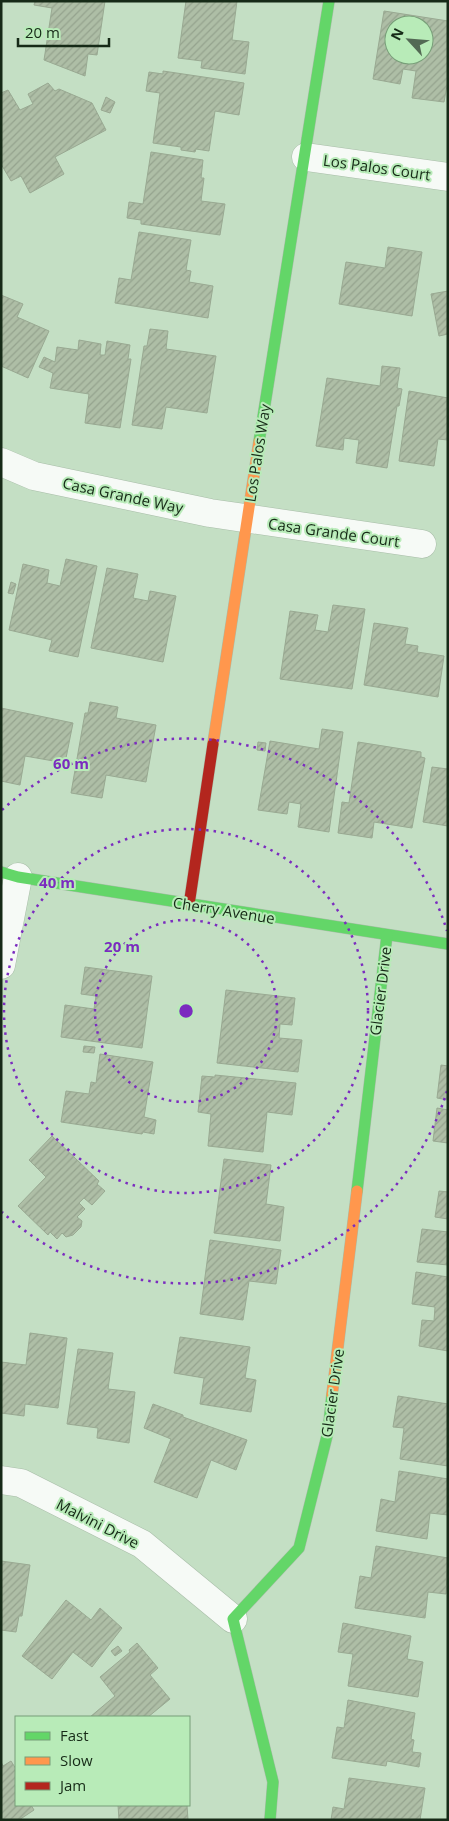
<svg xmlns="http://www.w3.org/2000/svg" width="449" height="1821" font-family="'Open Sans',sans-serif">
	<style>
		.building { fill: url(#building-hatch); stroke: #99a992; fill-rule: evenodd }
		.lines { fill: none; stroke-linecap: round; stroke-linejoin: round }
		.street-casing { stroke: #a8bda8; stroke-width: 29 }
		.fast-casing { stroke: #a8bda8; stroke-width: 12 }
		.slow-casing { stroke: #a8bda8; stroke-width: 12 }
		.jam-casing { stroke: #a8bda8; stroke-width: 12 }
		.street { stroke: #f6faf6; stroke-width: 28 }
		.fast { stroke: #63d668; stroke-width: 11 }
		.slow { stroke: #ff974d; stroke-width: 11 }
		.jam { stroke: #b3261e; stroke-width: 11 }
		.ring { fill: none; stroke: #7b2cbf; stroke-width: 2.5; stroke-dasharray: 2.5 5 }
		.labels { text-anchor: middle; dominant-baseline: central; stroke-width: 4; stroke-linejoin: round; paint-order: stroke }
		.street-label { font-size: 15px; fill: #162a17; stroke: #b8ebb8 }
		.centre { fill: #7b2cbf; stroke: #b8ebb8; stroke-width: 2.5 }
		.ring-label { font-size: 15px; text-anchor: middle; font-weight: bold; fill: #7b2cbf; stroke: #b8ebb8; stroke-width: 4; stroke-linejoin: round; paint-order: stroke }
	</style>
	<defs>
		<pattern id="building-hatch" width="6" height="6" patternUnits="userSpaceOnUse" patternTransform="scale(1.25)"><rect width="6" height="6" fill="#aebea6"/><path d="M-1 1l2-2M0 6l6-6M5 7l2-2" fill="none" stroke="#95a38e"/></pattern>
	</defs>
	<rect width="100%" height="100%" fill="#c4dfc4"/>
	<g class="building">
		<path d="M35 1H105L97 55 88 54 85 76 44 60 52 8 34 5Z"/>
		<path d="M186 1H237L232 40 249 42 245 74 201 68 202 61 178 58Z"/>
		<path d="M384 11 448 21V80L444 102 412 98 416 71 403 69 400 84 373 79ZM394 25H424V55H394Z"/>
		<path d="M163 71 244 83 239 115 215 111 209 151 196 149 195 152 181 150V147L153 143 160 93 146 91 149 72 163 74Z"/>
		<path d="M48 83 55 91 59 89 92 103 106 130 55 157 64 174 30 193 21 176 11 181 1 164V93L8 90 20 110 33 104 28 94Z"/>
		<path d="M106 97 115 102 110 113 101 110Z"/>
		<path d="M151 152 203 160 201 178H204L201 201 225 204 220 235 141 224V220L127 218 129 202 143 204Z"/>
		<path d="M139 232 191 240 186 270 191 271 189 282 213 286 208 318 115 303 119 278 131 280Z"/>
		<path d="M388 247 422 252 412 316 339 304 346 262 385 268Z"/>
		<path d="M448 291V334L439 336 431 294Z"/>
		<path d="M1 295 23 304 17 317 49 331 28 378 1 366Z"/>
		<path d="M150 329 168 331 166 349 216 356 207 413 166 407 162 429 132 425 144 346H147Z"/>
		<path d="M79 340 101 344 100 355H105L107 341 130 345 128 359H131L120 428 85 423 89 394 50 388 53 373 39 367 44 357 55 362 57 347 78 350Z"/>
		<path d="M382 366 400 368 397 388 402 389 399 406H397L387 468 356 463 359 440 344 438 343 450 316 446 327 378 380 386Z"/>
		<path d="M409 391 448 398V440L438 439 434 466 399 461Z"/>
		<path d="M66 559 97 566 78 657 49 651 52 640 9 630 23 564 49 570 47 583 60 586Z"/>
		<path d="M107 568 138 574 133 598 148 601 150 591 176 596 163 662 91 648Z"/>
		<path d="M11 582 16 584 13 594 8 593Z"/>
		<path d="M333 605 365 609 352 689 280 679 290 611 318 615 315 630 328 632Z"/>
		<path d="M374 623 408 628 405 644 418 646 417 652 444 656 438 697 364 685Z"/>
		<path d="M90 702 118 707 116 718 156 725 146 782 106 775 102 798 71 793 85 713H88Z"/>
		<path d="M1 708 73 723 65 763 25 756 20 785 1 781Z"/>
		<path d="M322 729 343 732 329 832 298 827 301 804 289 802 287 814 258 810 270 741 319 749Z"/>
		<path d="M258 742 266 743 265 751 257 750Z"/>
		<path d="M358 742 421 752V757L425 758 412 828 374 822 372 838 338 833 342 802 349 803Z"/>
		<path d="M432 767 448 769V826L423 822Z"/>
		<path d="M85 967 152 976 142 1048 61 1037 65 1005 94 1009 96 996 81 994Z"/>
		<path d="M226 990 295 998 292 1025 280 1024 279 1038 302 1040 298 1072 217 1063Z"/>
		<path d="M84 1046 95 1047 94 1053 83 1052Z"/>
		<path d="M100 1054 153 1062 144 1117 156 1120 154 1134 143 1132 142 1134 61 1122 66 1091 89 1094 91 1082 96 1083Z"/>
		<path d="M441 1065 448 1066V1100L437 1098Z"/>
		<path d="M215 1075 296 1083 292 1115 267 1112 263 1152 208 1146 211 1114 198 1112 202 1076 215 1077Z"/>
		<path d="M437 1108 448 1110V1143L433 1141Z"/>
		<path d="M52 1136 99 1181 97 1184 105 1191 92 1205 84 1198 79 1203 85 1209 77 1217 82 1221 81 1227 73 1235 66 1237 62 1233 57 1239 50 1232 48 1235 18 1206 46 1177 29 1160Z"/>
		<path d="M224 1159 271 1165 266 1204 284 1207 280 1241 214 1233Z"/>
		<path d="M439 1191 448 1192V1219L435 1217Z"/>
		<path d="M422 1229 448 1232V1265L417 1262Z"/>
		<path d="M210 1240 281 1250 276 1284 249 1281 243 1320 200 1314Z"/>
		<path d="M416 1272 448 1277V1351L419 1346 422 1320 434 1321 435 1307 412 1304Z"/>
		<path d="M30 1333 67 1338 58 1408 25 1404 24 1416 1 1413V1362L26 1365Z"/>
		<path d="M180 1337 250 1347 245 1378 256 1380 251 1412 200 1404 204 1378 174 1373Z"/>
		<path d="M78 1349 113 1353 108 1389 135 1392 129 1443 97 1438 98 1428 67 1424Z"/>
		<path d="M398 1396 448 1404V1466L400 1459 404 1428 393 1427Z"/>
		<path d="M153 1404 183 1415V1417L247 1440 236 1470 211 1460 197 1498 154 1482 171 1439 144 1428Z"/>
		<path d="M399 1471 448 1479V1515L430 1513 427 1539 376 1531 381 1499 395 1502Z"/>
		<path d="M376 1546 448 1558 446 1594 428 1592 425 1618 355 1608 360 1576 371 1578Z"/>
		<path d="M1 1561 30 1565 22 1616H19L16 1632 1 1630Z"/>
		<path d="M66 1600 91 1620 100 1608 122 1628 92 1667 73 1652 52 1679 22 1656Z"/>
		<path d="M343 1623 411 1636 407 1659 423 1662 418 1697 348 1686 353 1654 338 1652Z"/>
		<path d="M137 1643 158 1668 150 1675 170 1699 148 1717H90L115 1696 100 1677 130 1652 129 1650Z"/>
		<path d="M118 1646 122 1651 115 1656 111 1651Z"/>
		<path d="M348 1700 415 1713 411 1739 414 1740 412 1752 421 1753 419 1767 387 1761 386 1766 332 1758 337 1727 344 1728Z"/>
		<path d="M11 1761 16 1769V1805H31L34 1810 19 1820H1V1762L3 1766Z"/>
		<path d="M349 1778 425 1788 420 1820H331L333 1807 344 1809Z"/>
		<path d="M118 1805H187L188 1820H119Z"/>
	</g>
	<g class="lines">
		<defs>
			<g id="street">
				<path d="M306 157 448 177"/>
				<path d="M1 462 34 476 210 513 422 544"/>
				<path d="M1 965 18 877"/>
				<path d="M1 1480 21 1483 142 1544 233 1619"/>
			</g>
			<g id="fast">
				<path d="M259 442 329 1"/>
				<path d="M1 872 18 877 448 944"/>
				<path d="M357 1191 387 935"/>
				<path d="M270 1820 273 1782 233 1619 299 1548 328 1432 332 1395"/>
			</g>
			<g id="slow">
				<path d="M213 744 259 442"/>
				<path d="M332 1395 357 1191"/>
			</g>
			<path id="jam" d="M189 905 213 744"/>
		</defs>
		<use href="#street" class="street-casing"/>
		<use href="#fast" class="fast-casing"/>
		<use href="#slow" class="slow-casing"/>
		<use href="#jam" class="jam-casing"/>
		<use href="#street" class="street"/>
		<use href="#fast" class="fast"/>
		<use href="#slow" class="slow"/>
		<use href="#jam" class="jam"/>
	</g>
	<g class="ring">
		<circle cx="186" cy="1011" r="91"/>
		<circle cx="186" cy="1011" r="182"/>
		<path d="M447 1091A273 273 0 0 1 2 1212M2 810A273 273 0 0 1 447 931"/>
	</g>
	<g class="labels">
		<g class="street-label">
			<text transform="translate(377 167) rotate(8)">Los Palos Court</text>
			<text transform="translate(257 453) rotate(-81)">Los Palos Way</text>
			<text transform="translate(123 495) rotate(12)">Casa Grande Way</text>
			<text transform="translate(334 532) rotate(8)">Casa Grande Court</text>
			<text transform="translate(224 910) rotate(9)">Cherry Avenue</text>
			<text transform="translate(380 991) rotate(-83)">Glacier Drive</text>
			<text transform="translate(332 1393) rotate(-82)">Glacier Drive</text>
			<text transform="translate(98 1523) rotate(27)">Malvini Drive</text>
		</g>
	</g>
	<circle cx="186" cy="1011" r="8" class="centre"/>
	<g class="ring-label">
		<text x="71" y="769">60 m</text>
		<text x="57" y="888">40 m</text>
		<text x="122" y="952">20 m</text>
	</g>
	<rect width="449" height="1821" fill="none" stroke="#162a17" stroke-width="5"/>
	<rect x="15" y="1716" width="175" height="90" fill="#b8ebb8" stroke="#779e78"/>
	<rect x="25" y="1732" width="25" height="8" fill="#63d668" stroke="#779e78"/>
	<text x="60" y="1741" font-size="15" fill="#162a17">Fast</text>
	<rect x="25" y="1757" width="25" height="8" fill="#ff974d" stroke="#779e78"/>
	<text x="60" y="1766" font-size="15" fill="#162a17">Slow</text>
	<rect x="25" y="1782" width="25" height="8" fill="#b3261e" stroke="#779e78"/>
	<text x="60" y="1791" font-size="15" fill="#162a17">Jam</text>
	<g transform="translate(409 40) rotate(296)"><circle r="24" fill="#b8ebb8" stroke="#779e78"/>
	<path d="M0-4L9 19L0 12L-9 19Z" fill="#536954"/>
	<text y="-8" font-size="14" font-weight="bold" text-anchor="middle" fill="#162a17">N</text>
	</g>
	<path d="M18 38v8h91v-8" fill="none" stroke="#162a17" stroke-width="2.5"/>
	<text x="25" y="38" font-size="15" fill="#162a17" stroke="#b8ebb8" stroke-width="4" paint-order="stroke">20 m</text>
</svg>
